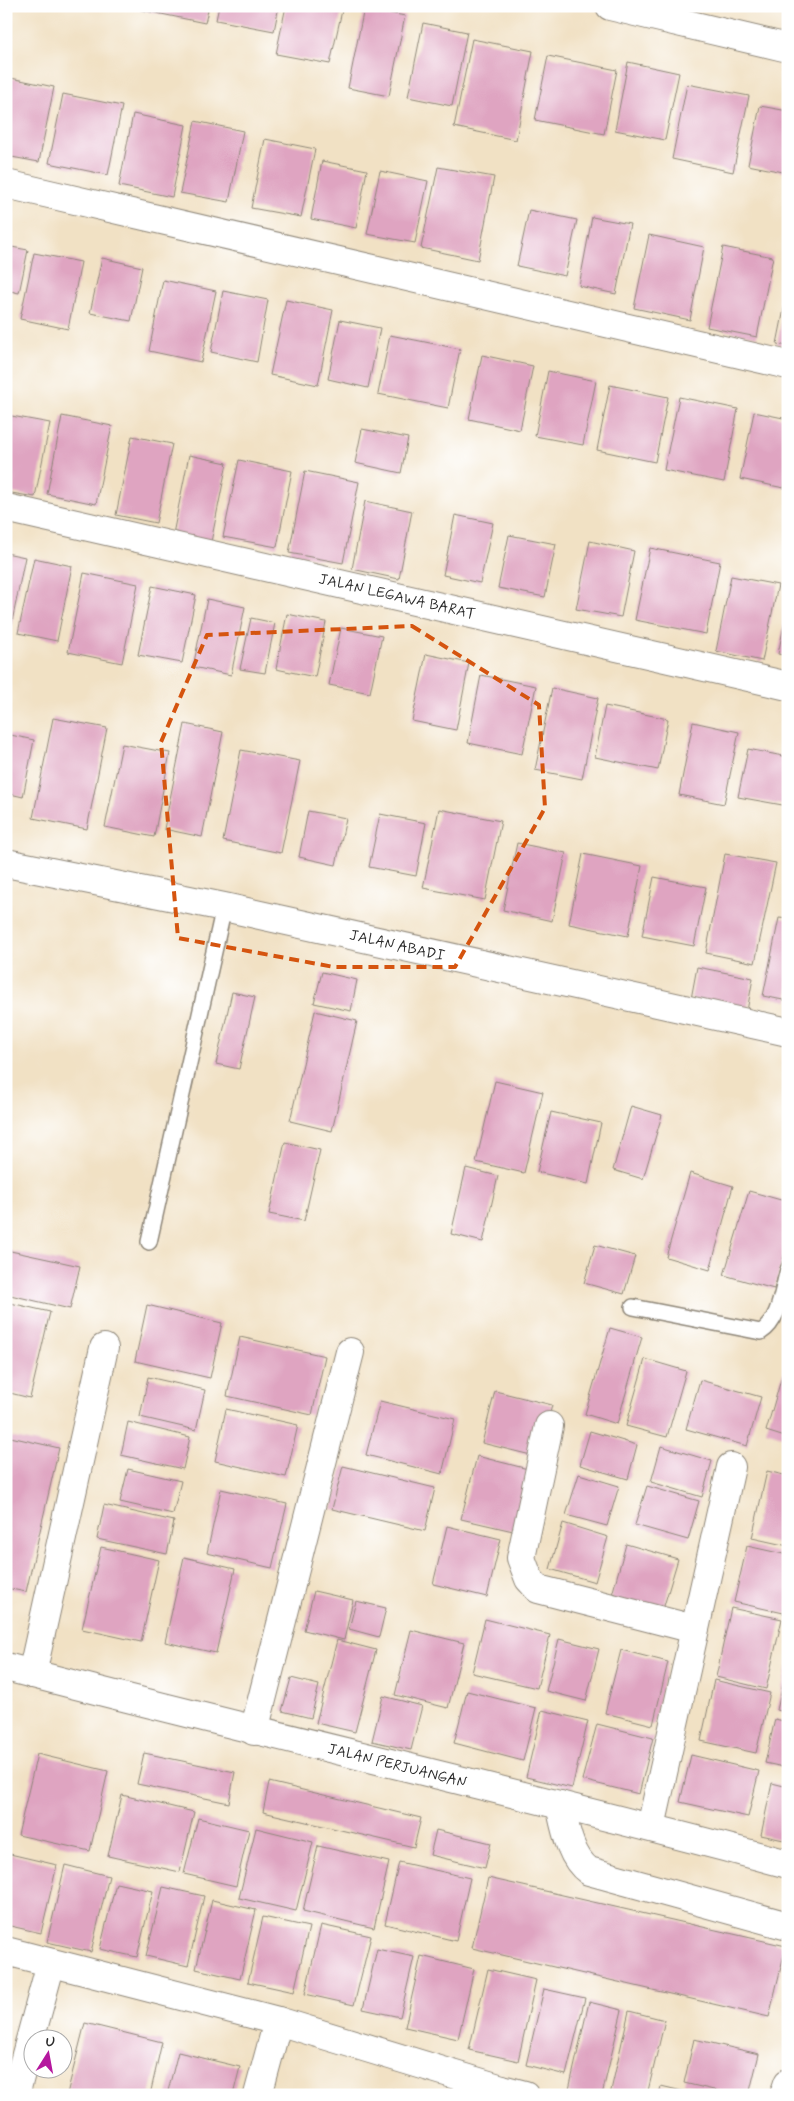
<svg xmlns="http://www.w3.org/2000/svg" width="794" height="2101" font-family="Mynerve,sans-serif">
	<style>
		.building { fill: #dfa4c1 }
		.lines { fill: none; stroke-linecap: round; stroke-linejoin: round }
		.lane-casing { stroke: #8e8678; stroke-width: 18 }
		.street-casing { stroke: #8e8678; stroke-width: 30 }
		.secondary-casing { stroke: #8e8678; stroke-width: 30 }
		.lane { stroke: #fff; stroke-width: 15 }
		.street { stroke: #fff; stroke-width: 28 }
		.secondary { stroke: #fff; stroke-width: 28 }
		.marked { fill: none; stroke: #d5540f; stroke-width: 4; stroke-dasharray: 10 6; stroke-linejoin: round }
		.labels { text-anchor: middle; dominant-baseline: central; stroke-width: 5; stroke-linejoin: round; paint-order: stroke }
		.street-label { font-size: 15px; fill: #2b2b2b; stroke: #fff }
	</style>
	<rect width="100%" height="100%" fill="#fff"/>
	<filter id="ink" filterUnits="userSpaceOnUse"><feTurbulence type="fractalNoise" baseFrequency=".02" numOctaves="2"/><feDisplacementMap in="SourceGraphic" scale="10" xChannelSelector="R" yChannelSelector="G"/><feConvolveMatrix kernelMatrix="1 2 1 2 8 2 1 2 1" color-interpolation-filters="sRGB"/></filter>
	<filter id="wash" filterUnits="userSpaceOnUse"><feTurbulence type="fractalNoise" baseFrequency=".0096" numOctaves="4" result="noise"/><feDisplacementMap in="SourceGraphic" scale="20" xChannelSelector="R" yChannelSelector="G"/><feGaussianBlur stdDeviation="1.12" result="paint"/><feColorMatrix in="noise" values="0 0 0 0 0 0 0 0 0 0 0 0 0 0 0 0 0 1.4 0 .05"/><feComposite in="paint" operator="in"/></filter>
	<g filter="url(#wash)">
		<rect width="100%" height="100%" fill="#f1e1c4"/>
		<g id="blocks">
			<g class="building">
				<path d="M133 6H209L205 23 132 8Z"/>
				<path d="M219 6H279L274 31 216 20Z"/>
				<path d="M286 6H343L330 64 276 54Z"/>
				<path d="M364 8 405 16 389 96 348 88Z"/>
				<path d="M423 23 467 32 452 106 408 97Z"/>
				<path d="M472 39 533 51 516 140 454 127Z"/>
				<path d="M548 56 617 70 604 134 535 120Z"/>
				<path d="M628 62 679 73 665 140 615 130Z"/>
				<path d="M6 77 54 87 39 162 6 156Z"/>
				<path d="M687 84 749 96 733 172 672 159Z"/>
				<path d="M63 94 122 106 108 175 49 163Z"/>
				<path d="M760 106 788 111V173L748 165Z"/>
				<path d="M133 114 186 125 172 197 119 186Z"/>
				<path d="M195 121 243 131 229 202 180 193Z"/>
				<path d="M265 139 315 149 301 217 251 208Z"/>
				<path d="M322 161 367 170 356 228 311 219Z"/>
				<path d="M438 167 494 177 478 260 421 248Z"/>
				<path d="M380 171 428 181 415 243 367 234Z"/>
				<path d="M529 210 577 220 565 276 517 266Z"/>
				<path d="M592 217 630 224 616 294 579 286Z"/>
				<path d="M649 235 704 247 690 320 634 308Z"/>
				<path d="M6 246 28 250 19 293 6 290Z"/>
				<path d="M723 247 773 257 757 337 707 327Z"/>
				<path d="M34 253 81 262 68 329 20 319Z"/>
				<path d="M102 258 142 267 131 321 90 313Z"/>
				<path d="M163 280 216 291 201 362 149 351Z"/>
				<path d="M223 291 268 300 257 362 211 352Z"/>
				<path d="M787 294H788V346L777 344Z"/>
				<path d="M286 300 333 310 318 385 270 375Z"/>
				<path d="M340 320 380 328 368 388 328 379Z"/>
				<path d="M390 335 460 349 448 408 378 394Z"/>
				<path d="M482 355 533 366 520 430 469 419Z"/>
				<path d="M548 371 596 381 583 445 535 436Z"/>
				<path d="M610 385 668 397 655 462 597 450Z"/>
				<path d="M679 397 738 409 724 482 664 470Z"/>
				<path d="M754 412 788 419V470L784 488 740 479Z"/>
				<path d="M6 415 50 423 35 497 6 492Z"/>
				<path d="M62 416 112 426 96 504 47 494Z"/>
				<path d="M362 429 408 438 401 473 355 463Z"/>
				<path d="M132 436 172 444 156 523 116 515Z"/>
				<path d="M189 455 227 463 211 542 173 534Z"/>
				<path d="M239 460 292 471 277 547 223 537Z"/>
				<path d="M305 471 359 482 343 563 289 553Z"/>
				<path d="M365 501 412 511 399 579 352 569Z"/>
				<path d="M455 515 493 523 480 583 443 575Z"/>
				<path d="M509 535 556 544 545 597 498 588Z"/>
				<path d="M590 541 634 551 621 617 576 609Z"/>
				<path d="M650 548 720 562 706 634 635 620Z"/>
				<path d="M6 553 25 557 9 637 6 636Z"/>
				<path d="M34 558 72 566 57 641 18 633Z"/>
				<path d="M84 573 138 584 122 663 68 652Z"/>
				<path d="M731 576 778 585 762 661 716 651Z"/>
				<path d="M152 586 196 595 182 663 138 655Z"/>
				<path d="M207 599 245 607 231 675 193 667Z"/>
				<path d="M787 611H788V656L778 654Z"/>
				<path d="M287 614 326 622 315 677 276 669Z"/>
				<path d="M251 618 275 623 265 673 240 669Z"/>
				<path d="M341 628 382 636 370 693 329 685Z"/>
				<path d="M426 654 469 663 456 730 412 721Z"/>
				<path d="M481 675 536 686 522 754 468 743Z"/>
				<path d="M552 688 598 698 582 779 535 770Z"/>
				<path d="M605 706 668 719 658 770 595 757Z"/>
				<path d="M53 718 107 728 87 829 33 818Z"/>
				<path d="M693 722 739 732 724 804 679 795Z"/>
				<path d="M185 724 223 732 202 837 164 829Z"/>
				<path d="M6 734 34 740 23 797 6 793Z"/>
				<path d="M122 744 170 753 154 837 105 827Z"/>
				<path d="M748 749 788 757V806L738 797Z"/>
				<path d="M241 750 300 761 281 853 223 841Z"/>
				<path d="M439 809 501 821 485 900 423 888Z"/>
				<path d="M308 811 346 818 336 865 299 857Z"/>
				<path d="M380 814 426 823 416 876 369 867Z"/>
				<path d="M517 843 566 853 552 921 503 910Z"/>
				<path d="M583 854 642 866 628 936 569 924Z"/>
				<path d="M725 854 776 863 755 963 706 953Z"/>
				<path d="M654 877 706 887 694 946 642 936Z"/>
				<path d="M779 918 788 919V1001L763 996Z"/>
				<path d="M697 967 753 978 747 1011 691 999Z"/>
				<path d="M322 972 357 980 351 1011 314 1003Z"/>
				<path d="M232 992 255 997 239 1069 216 1064Z"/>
				<path d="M315 1011 357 1021 332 1131 290 1121Z"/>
				<path d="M495 1081 543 1092 524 1173 476 1162Z"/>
				<path d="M631 1106 662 1115 643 1179 613 1170Z"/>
				<path d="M551 1112 601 1123 588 1184 537 1172Z"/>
				<path d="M285 1142 320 1150 304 1221 269 1214Z"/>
				<path d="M466 1168 498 1176 483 1242 451 1234Z"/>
				<path d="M690 1173 733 1186 710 1270 666 1257Z"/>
				<path d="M749 1191 788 1202V1242L774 1289 724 1275Z"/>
				<path d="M595 1245 635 1256 624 1294 584 1283Z"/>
				<path d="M6 1250 80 1266 70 1309 6 1294Z"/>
				<path d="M6 1302 50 1312 30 1398 6 1392Z"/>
				<path d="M147 1305 222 1323 210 1378 135 1361Z"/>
				<path d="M610 1328 642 1337 617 1424 585 1414Z"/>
				<path d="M240 1337 325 1356 312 1415 227 1396Z"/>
				<path d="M645 1359 686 1371 667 1437 626 1426Z"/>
				<path d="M787 1359H788V1438L766 1431Z"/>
				<path d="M148 1377 205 1390 196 1430 140 1417Z"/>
				<path d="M700 1380 761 1397 747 1446 686 1429Z"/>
				<path d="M495 1391 552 1405 539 1457 482 1443Z"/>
				<path d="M380 1401 455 1419 442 1474 366 1455Z"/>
				<path d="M226 1409 298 1425 286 1477 215 1461Z"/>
				<path d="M128 1422 190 1437 183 1469 121 1455Z"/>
				<path d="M590 1431 637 1445 628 1479 580 1465Z"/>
				<path d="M6 1436 59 1448 26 1592 6 1588Z"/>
				<path d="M661 1446 712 1461 702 1497 651 1482Z"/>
				<path d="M477 1456 528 1469 513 1531 461 1519Z"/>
				<path d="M343 1466 435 1488 425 1531 332 1509Z"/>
				<path d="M128 1469 181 1481 173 1514 120 1502Z"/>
				<path d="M767 1471 788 1476V1546L752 1538Z"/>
				<path d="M579 1474 619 1486 607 1526 566 1515Z"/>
				<path d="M647 1486 699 1501 688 1540 635 1525Z"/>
				<path d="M221 1489 287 1504 272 1568 207 1553Z"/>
				<path d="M104 1505 174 1521 167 1554 97 1539Z"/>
				<path d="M563 1523 608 1537 595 1582 550 1569Z"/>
				<path d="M447 1526 501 1539 487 1597 433 1584Z"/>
				<path d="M626 1544 678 1559 661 1616 610 1602Z"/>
				<path d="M747 1546 788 1555V1614L734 1602Z"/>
				<path d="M101 1547 159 1560 141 1642 82 1629Z"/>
				<path d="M184 1557 235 1569 216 1653 165 1642Z"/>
				<path d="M314 1591 353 1600 344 1640 304 1630Z"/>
				<path d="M356 1601 386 1608 379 1637 349 1629Z"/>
				<path d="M731 1608 782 1619 766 1689 716 1677Z"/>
				<path d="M485 1619 550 1635 537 1688 472 1673Z"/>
				<path d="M411 1630 464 1643 448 1708 395 1695Z"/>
				<path d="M559 1639 599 1649 586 1701 546 1691Z"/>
				<path d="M337 1640 376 1650 355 1732 316 1723Z"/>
				<path d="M621 1650 668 1662 653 1725 605 1713Z"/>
				<path d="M787 1667H788V1713L777 1710Z"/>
				<path d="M291 1678 319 1685 311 1718 282 1711Z"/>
				<path d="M714 1680 770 1693 756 1753 701 1741Z"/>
				<path d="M467 1691 536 1708 523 1761 454 1743Z"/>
				<path d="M383 1696 422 1706 411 1750 372 1741Z"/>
				<path d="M542 1710 588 1721 572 1788 526 1777Z"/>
				<path d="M775 1719 788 1722V1768L765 1763Z"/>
				<path d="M597 1724 653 1738 639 1794 582 1780Z"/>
				<path d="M6 1736 11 1737 7 1753H6Z"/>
				<path d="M144 1753 235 1772 229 1803 137 1784Z"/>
				<path d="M37 1754 108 1771 90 1851 18 1835Z"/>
				<path d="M691 1755 759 1771 748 1817 680 1802Z"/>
				<path d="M269 1782 421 1818 414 1847 263 1812Z"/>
				<path d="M772 1783 788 1787V1841L761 1835Z"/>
				<path d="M122 1795 194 1812 180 1872 108 1856Z"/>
				<path d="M198 1818 249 1830 236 1886 184 1874Z"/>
				<path d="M256 1828 313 1842 296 1911 239 1898Z"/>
				<path d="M436 1830 491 1843 485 1868 430 1855Z"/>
				<path d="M318 1846 389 1862 374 1928 303 1911Z"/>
				<path d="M10 1854 57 1865 41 1933 6 1925V1870Z"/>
				<path d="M399 1862 470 1878 456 1941 385 1924Z"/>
				<path d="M65 1865 109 1876 91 1952 47 1942Z"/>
				<path d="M488 1878 786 1946 769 2017 472 1948Z"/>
				<path d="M116 1883 153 1891 137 1957 100 1949Z"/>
				<path d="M163 1887 204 1896 188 1966 146 1956Z"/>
				<path d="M212 1900 256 1910 240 1979 196 1969Z"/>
				<path d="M263 1917 309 1927 294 1992 248 1982Z"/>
				<path d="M321 1925 371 1936 354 2005 305 1994Z"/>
				<path d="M377 1949 414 1957 400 2017 363 2009Z"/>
				<path d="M421 1956 474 1969 458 2039 405 2027Z"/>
				<path d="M488 1969 536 1980 518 2061 469 2050Z"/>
				<path d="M544 1989 585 1998 566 2075 526 2065Z"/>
				<path d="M589 2002 622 2010 602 2095H572L568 2094Z"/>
				<path d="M629 2011 665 2020 647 2095H610Z"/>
				<path d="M85 2023 162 2042 150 2095 67 2094Z"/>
				<path d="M694 2039 759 2054 749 2095H735L684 2083Z"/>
				<path d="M178 2052 240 2067 233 2095H167Z"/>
				<path d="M661 2086 695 2094V2095H659Z"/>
				<path d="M392 2089 415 2094V2095H391Z"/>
			</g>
		</g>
	</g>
	<g filter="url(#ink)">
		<use href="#blocks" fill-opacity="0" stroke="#8e8678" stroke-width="1"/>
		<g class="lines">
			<defs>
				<g id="lane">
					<path d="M149 1242 224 907"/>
					<path d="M633 1307 761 1332C780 1320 782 1290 788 1270"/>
				</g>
				<g id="street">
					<path d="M610 6 788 48"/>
					<path d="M6 184 788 365"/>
					<path d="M6 508 788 686"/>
					<path d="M549 1426 521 1558 529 1579 538 1589 694 1629"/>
					<path d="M6 1667C266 1735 529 1794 788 1864"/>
					<path d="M32 1674 104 1348"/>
					<path d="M254 1731 350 1352"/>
					<path d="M560 1805C565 1827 570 1858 589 1871L788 1926"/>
					<path d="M651 1827 731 1467"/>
					<path d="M6 1951 278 2021 502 2089 501 2095"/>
					<path d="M502 2089 525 2095"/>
					<path d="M15 2095 51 1963"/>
					<path d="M258 2095 278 2021"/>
					<path d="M784 2095 788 2083"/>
				</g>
				<path id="secondary" d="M6 863 224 907 788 1032"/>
			</defs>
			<use href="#lane" class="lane-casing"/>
			<use href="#street" class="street-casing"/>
			<use href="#secondary" class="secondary-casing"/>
			<use href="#lane" class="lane"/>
			<use href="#street" class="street"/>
			<use href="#secondary" class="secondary"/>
		</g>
	</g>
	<path class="marked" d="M412 626 539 705 545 808 455 967H334L178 938 161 742 207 635Z"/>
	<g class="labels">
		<g class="street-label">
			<text transform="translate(397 597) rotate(13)">JALAN LEGAWA BARAT</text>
			<text transform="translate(397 946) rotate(13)">JALAN ABADI</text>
			<text transform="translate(397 1766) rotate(14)">JALAN PERJUANGAN</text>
		</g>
	</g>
	<rect width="794" height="2101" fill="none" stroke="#fff" stroke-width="25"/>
	<g transform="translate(48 2054) rotate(11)"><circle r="24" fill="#ffffff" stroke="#aaaaaa"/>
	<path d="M0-4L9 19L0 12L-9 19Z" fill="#b5179e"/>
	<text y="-8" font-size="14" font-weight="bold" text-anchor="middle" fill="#2b2b2b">U</text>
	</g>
</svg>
